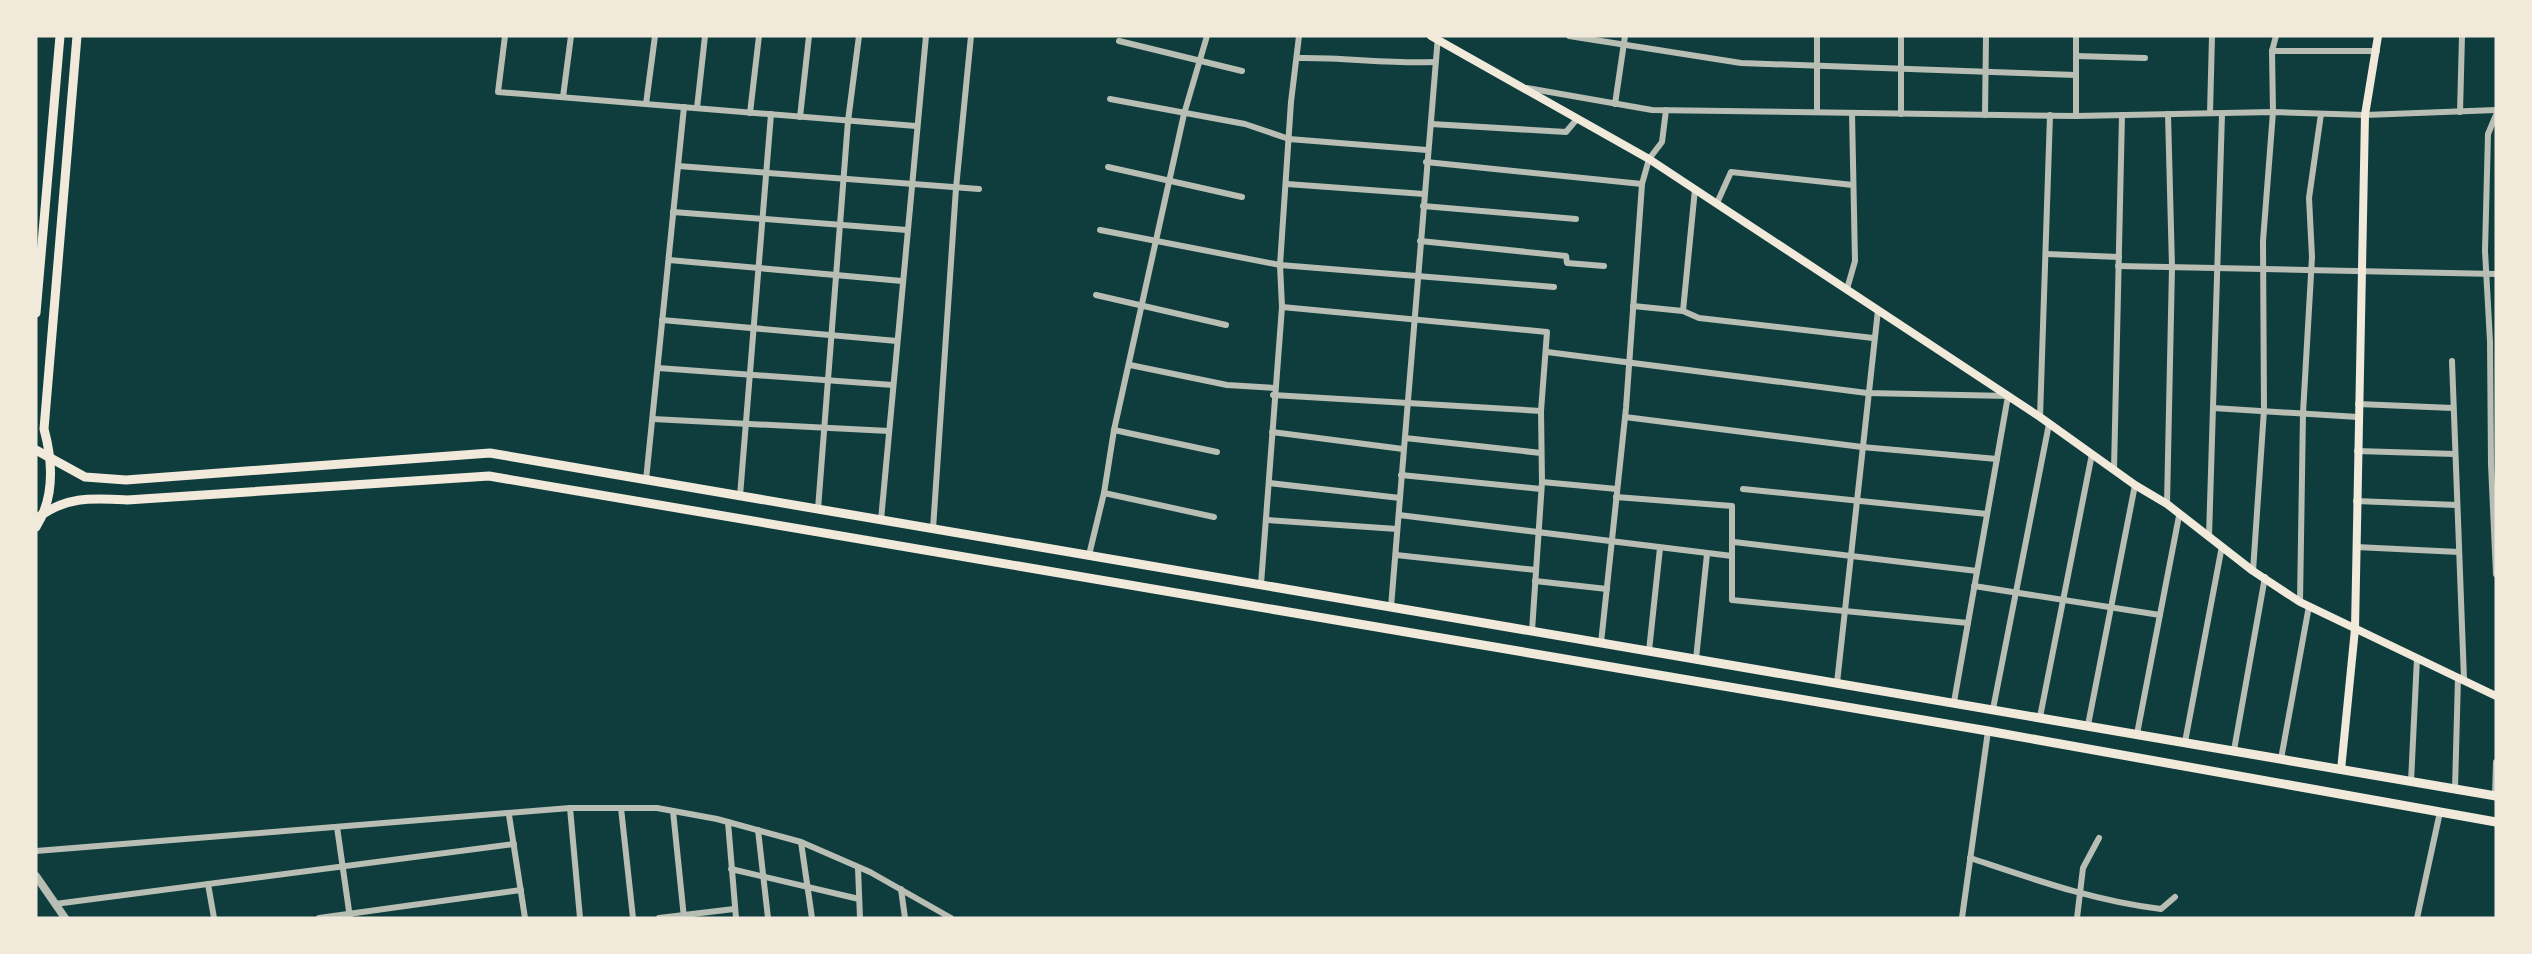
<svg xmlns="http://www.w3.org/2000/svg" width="2532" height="954" font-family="Manrope,sans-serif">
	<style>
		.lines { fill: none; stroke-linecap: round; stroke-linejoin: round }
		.minor { stroke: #b8beb3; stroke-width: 6 }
		.tertiary { stroke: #b8beb3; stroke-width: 8 }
		.secondary { stroke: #f1e9da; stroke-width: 8 }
		.primary { stroke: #f1e9da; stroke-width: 9 }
	</style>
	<rect width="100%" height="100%" fill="#0f3d3e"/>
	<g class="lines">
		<g class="minor">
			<path d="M505 36 498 92 916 126"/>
			<path d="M1569 36 1741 63 2076 75"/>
			<path d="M2076 36V116"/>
			<path d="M1119 41 1242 71"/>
			<path d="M2272 51H2377"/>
			<path d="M2076 56 2145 58"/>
			<path d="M1297 58C1343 57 1388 64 1434 62"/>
			<path d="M1527 88 1652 110 2076 116 2273 112 2365 115 2496 110"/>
			<path d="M563 97 571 36"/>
			<path d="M1110 99 1245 124 1289 139 1427 150"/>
			<path d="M646 104 655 36"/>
			<path d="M1615 104 1625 36"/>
			<path d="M697 108 705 36"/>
			<path d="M1817 112V36"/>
			<path d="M2460 112 2462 36"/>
			<path d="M750 113 759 36"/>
			<path d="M2210 113 2212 36"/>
			<path d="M1901 114V36"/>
			<path d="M1985 115 1986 36"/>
			<path d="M2496 115 2488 134 2485 251 2490 341 2491 464 2496 574"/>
			<path d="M800 117 809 36"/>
			<path d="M1431 124 1566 132 1577 119"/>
			<path d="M1426 162 1642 184"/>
			<path d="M678 166 979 189"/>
			<path d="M1108 167 1242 197"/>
			<path d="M1287 184 1424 194"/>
			<path d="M1717 203 1731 172 1853 185"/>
			<path d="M1423 206 1576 219"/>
			<path d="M673 212 907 230"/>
			<path d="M1100 230 1280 265 1554 287"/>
			<path d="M1420 241 1566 256 1567 263 1604 266"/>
			<path d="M2046 254 2119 257"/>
			<path d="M669 260 902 281"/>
			<path d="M2118 266C2244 269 2370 271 2496 274"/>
			<path d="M1847 289 1855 261 1852 113"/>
			<path d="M1096 295 1226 325"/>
			<path d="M1633 306 1683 311 1699 318 1873 338"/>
			<path d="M1282 307 1547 332 1541 411 1542 482 1532 631"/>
			<path d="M1683 311 1695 189"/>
			<path d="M662 320 897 341"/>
			<path d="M1547 352 1867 393 2008 396 1954 702"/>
			<path d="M2452 361 2464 679"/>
			<path d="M1130 365 1227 385 1275 388"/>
			<path d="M658 368 893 385"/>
			<path d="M1273 395 1541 411"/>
			<path d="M2358 404 2453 408"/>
			<path d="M2213 408 2358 417"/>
			<path d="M1625 417 1862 447 1997 459"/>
			<path d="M2040 417 2050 115"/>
			<path d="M653 419 889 431"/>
			<path d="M1114 430 1217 452"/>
			<path d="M1272 432 1403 449"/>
			<path d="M1405 438 1541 453"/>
			<path d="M2357 451 2455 454"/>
			<path d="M2114 470 2122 115"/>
			<path d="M1401 475 1541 489"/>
			<path d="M646 480 684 107"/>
			<path d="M1542 482 1617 489"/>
			<path d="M1269 483 1400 498"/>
			<path d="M1743 489 1987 514"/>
			<path d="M1104 493 1214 517"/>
			<path d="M740 496 771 114"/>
			<path d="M1616 497 1732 506V600L1968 623"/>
			<path d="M2356 501 2457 505"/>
			<path d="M2167 504 2172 267 2168 114"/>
			<path d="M818 509 848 121 859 36"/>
			<path d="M1399 515 1732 556"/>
			<path d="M881 520 926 36"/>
			<path d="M1267 520 1397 529"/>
			<path d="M933 529 956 188 971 36"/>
			<path d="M2209 537 2222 114"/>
			<path d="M1734 542 1977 571"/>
			<path d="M2356 547 2459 552"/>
			<path d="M1089 555 1104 493 1114 430 1184 114 1207 36"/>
			<path d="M1396 555 1536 570"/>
			<path d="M2253 571 2264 410 2263 241 2273 112 2272 51 2276 36"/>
			<path d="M1535 581 1607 589"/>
			<path d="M1261 584 1282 307 1280 265 1291 102 1299 36"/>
			<path d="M1974 586 2160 615"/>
			<path d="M2300 602 2303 413 2312 257 2309 198 2321 114"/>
			<path d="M1391 607 1438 36"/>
			<path d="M1601 643 1626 408 1642 184 1649 159 1662 142 1666 110"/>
			<path d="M1649 651 1660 548"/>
			<path d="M1696 659 1707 554"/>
			<path d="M1837 683 1878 310"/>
			<path d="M1993 709 2049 424"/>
			<path d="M2040 717 2092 454"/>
			<path d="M2088 725 2135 485"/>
			<path d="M2137 734 2179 516"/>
			<path d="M2185 742 2222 546"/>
			<path d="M2234 750 2265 577"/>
			<path d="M2281 759 2309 606"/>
			<path d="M2411 782 2417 658"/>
			<path d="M2455 789 2458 677"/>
			<path d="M2495 796 2496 762"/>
			<path d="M570 808 580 918"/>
			<path d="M621 808 633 918"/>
			<path d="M673 811 684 918"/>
			<path d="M509 815 525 918"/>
			<path d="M728 822 736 918"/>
			<path d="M337 827 350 918"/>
			<path d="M758 830 768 918"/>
			<path d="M801 842 812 918"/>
			<path d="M36 851 570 808H657L717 819 801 842 870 872 951 918"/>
			<path d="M1970 858C2033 879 2094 901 2161 909L2175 897"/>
			<path d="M858 868 860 918"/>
			<path d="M731 869 859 899"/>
			<path d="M208 884 214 918"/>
			<path d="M901 889 905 918"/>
			<path d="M55 904 514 844"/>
			<path d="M319 918 521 890"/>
			<path d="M659 918 734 909"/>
			<path d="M1962 918 1988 731"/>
			<path d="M2077 918 2083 868 2099 838"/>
			<path d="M2417 918 2440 812"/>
		</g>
		<path class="tertiary" d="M36 876 65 918"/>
		<g class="secondary">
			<path d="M1431 36 1649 159 2040 417 2135 485 2167 504 2253 571 2300 602 2496 696"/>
			<path d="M2341 770 2355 629 2365 115 2378 36"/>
		</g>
		<g class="primary">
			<path d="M36 313 60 36"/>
			<path d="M36 450 85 477 126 480 490 453 2496 796"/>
			<path d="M36 519C66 496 91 498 127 500L489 476 1988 731 2496 822"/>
			<path d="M36 527C55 497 53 462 44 429L77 36"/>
		</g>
	</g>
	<rect width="2532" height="954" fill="none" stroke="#f1e9da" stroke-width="75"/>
</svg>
